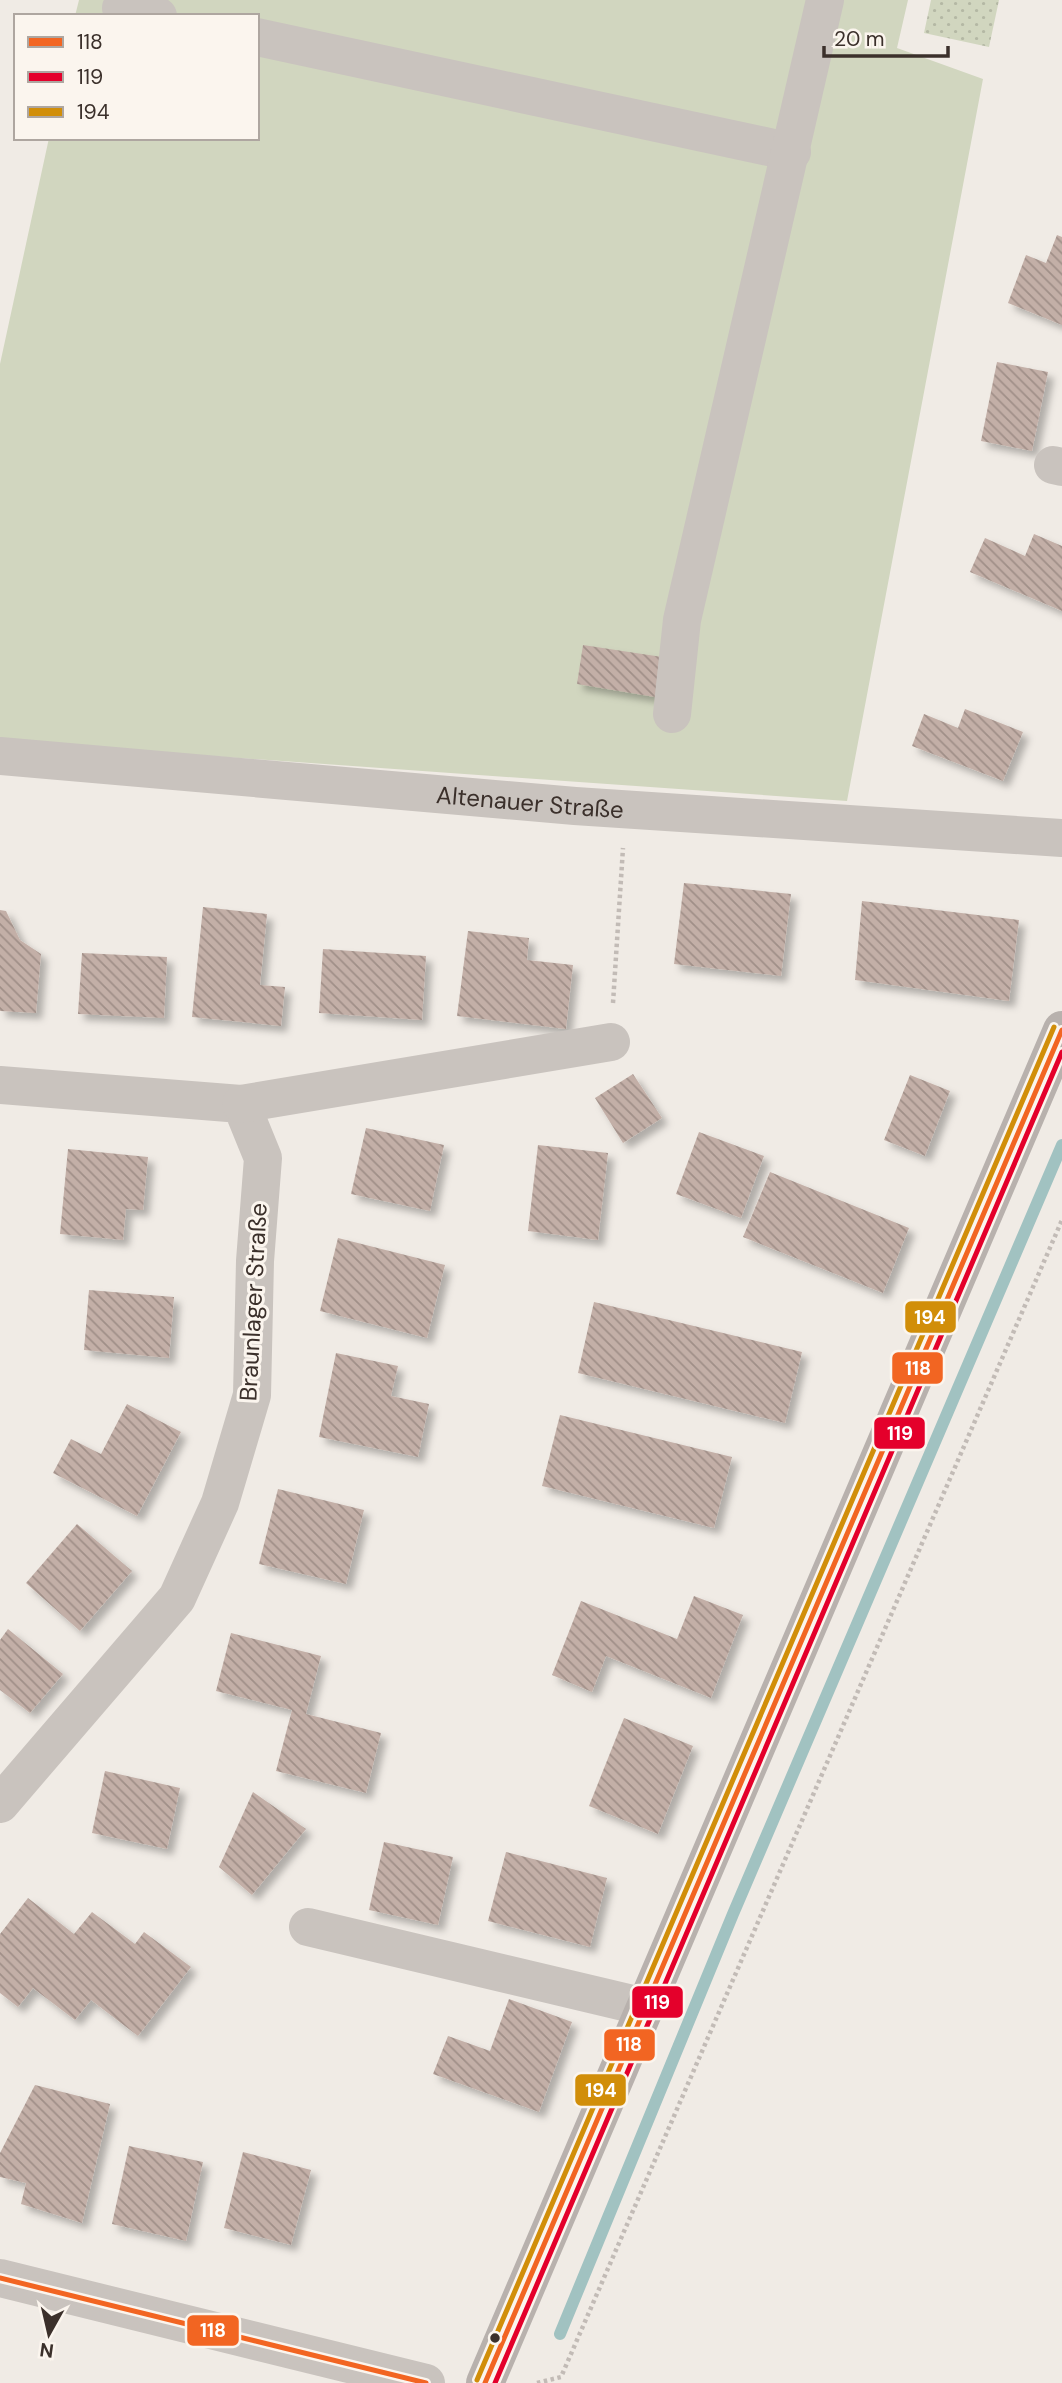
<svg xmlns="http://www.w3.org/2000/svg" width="1062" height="2383" font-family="'DM Sans',sans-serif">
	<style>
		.park { fill: url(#park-dots) }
		.pitch { fill: #d1d6bf }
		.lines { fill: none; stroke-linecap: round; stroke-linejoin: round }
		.stream { stroke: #a1c2c1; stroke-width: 12 }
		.building { fill: url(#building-back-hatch); filter: url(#shadow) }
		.path { stroke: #c2bbb6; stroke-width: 4.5; stroke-dasharray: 3.5 3.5; stroke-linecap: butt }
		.minor { stroke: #c9c3be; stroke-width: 38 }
		.major { stroke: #b8b1ad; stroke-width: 38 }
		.bus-1-casing { stroke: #fbf5ee; stroke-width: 10 }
		.bus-2-casing { stroke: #fbf5ee; stroke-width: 10 }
		.bus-3-casing { stroke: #fbf5ee; stroke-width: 10 }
		.bus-1 { stroke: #f26522; stroke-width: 5 }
		.bus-2 { stroke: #e4002b; stroke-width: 5 }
		.bus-3 { stroke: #d18e09; stroke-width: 5 }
		.bus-dot { fill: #3b302b; stroke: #fbf5ee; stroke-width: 2.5 }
		.labels { text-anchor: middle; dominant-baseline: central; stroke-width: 6; stroke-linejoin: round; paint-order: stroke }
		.street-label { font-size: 24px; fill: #3b302b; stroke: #fbf5ee }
		.line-badge { stroke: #fbf5ee; stroke-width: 2.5 }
		.badge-label { font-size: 19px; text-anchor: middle; font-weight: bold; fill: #fff }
	</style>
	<defs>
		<pattern id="park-dots" width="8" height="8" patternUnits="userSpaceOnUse" patternTransform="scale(1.75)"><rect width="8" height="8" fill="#d1d6bf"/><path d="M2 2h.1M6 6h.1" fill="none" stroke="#b4b8a4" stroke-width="1.8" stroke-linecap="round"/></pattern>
		<pattern id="building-back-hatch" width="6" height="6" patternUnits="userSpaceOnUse" patternTransform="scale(1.75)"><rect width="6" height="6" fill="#c3afa7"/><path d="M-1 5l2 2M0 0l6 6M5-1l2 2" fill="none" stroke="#a08f88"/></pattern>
		<filter id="shadow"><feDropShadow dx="6" dy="6" stdDeviation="3.5" flood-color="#0004"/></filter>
	</defs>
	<rect width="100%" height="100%" fill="#f0ebe5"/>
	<path class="park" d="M931 0H999L989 47 924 33Z"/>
	<path class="pitch" d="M79 0H908L897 48 983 79 847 801 0 741V364L49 138H257V16H75Z"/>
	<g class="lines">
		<path class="stream" d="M560 2334 733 1914 1062 1145"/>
	</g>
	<g class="building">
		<path d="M1057 235 1062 237V325L1008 303 1026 255 1046 263Z"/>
		<path d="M997 362 1048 372 1032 451 981 441Z"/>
		<path d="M1034 534 1062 546V611L970 572 985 538 1025 556Z"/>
		<path d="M583 645 662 657 655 697 577 684Z"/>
		<path d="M965 709 1023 732 1003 781 912 746 924 714 958 728Z"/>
		<path d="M684 883 791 894 781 976 674 964Z"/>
		<path d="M862 901 1019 920 1009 1001 855 980Z"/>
		<path d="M203 907 267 914 260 985 285 987 281 1026 192 1017Z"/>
		<path d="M0 910 6 911 20 940 41 954 36 1013 0 1011Z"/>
		<path d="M468 931 529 938 527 960 573 965 566 1029 457 1016Z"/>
		<path d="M323 949 426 956 422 1020 319 1013Z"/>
		<path d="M82 953 167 957 164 1018 78 1014Z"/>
		<path d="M633 1074 662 1118 623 1143 595 1098Z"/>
		<path d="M910 1075 950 1091 925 1156 884 1140Z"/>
		<path d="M366 1128 444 1145 430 1211 351 1194Z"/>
		<path d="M699 1132 764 1156 741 1218 676 1194Z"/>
		<path d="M538 1145 608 1153 598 1240 528 1231Z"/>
		<path d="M68 1149 148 1157 143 1210 126 1209 123 1240 60 1234Z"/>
		<path d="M770 1172 909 1228 883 1293 743 1237Z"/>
		<path d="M338 1238 445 1265 427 1338 320 1311Z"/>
		<path d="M89 1290 174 1297 169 1358 84 1350Z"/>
		<path d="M594 1302 802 1352 785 1423 578 1373Z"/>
		<path d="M336 1353 398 1366 391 1396 429 1404 418 1457 319 1437Z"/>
		<path d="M127 1404 181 1432 137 1516 53 1473 71 1439 101 1454Z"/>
		<path d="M560 1415 732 1457 714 1528 542 1486Z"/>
		<path d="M278 1489 364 1510 346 1584 259 1564Z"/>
		<path d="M77 1524 132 1571 80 1631 26 1583Z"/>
		<path d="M694 1596 743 1615 711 1698 606 1656 592 1692 552 1675 581 1601 677 1639Z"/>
		<path d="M8 1629 63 1674 30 1713 0 1690V1640Z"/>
		<path d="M231 1633 321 1656 306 1714 381 1733 366 1793 276 1771 292 1710 216 1691Z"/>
		<path d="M624 1718 693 1746 658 1834 589 1806Z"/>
		<path d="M105 1771 180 1788 167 1849 92 1833Z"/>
		<path d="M253 1792 306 1829 252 1895 219 1867Z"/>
		<path d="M384 1842 453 1857 438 1925 369 1910Z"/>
		<path d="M506 1852 607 1878 590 1947 488 1921Z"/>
		<path d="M28 1898 74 1934 92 1912 135 1944 144 1932 191 1967 138 2036 91 2000 75 2020 33 1988 18 2007 0 1993V1934Z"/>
		<path d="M509 1999 572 2022 539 2112 433 2074 448 2036 490 2051Z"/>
		<path d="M35 2085 110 2104 82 2223 21 2204 26 2183 0 2177V2153Z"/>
		<path d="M129 2146 203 2162 186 2241 112 2224Z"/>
		<path d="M243 2152 311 2170 291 2245 224 2228Z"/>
	</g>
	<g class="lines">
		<g class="path">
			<path d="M613 1003 623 848"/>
			<path d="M537 2383 561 2377 1062 1220"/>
		</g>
		<g class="minor">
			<path d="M121 8 158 16"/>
			<path d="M257 37 792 152"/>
			<path d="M1053 465 1062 467"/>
			<path d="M672 714 682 620 825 0"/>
			<path id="s1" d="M0 756 575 806 1062 838"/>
			<path d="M0 1085 241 1104 263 1158 255 1261 252 1395 220 1503 177 1598 0 1804"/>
			<path d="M241 1104 611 1042"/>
			<path d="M308 1927 645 2007"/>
			<path d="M0 2278 426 2383"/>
		</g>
		<path class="major" d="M485 2383 1062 1030"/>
		<defs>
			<g id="bus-1">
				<path d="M0 2278 426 2383"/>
				<path d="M485 2383 1062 1030"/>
			</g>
			<path id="bus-2" d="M495 2383 1062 1052"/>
			<path id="bus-3" d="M477 2380 1054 1027"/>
		</defs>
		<use href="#bus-1" class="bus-1-casing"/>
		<use href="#bus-2" class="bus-2-casing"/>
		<use href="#bus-3" class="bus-3-casing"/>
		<use href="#bus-1" class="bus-1"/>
		<use href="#bus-2" class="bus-2"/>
		<use href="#bus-3" class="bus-3"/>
	</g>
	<circle class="bus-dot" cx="495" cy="2338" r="6"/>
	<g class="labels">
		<g class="street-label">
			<text stroke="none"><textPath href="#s1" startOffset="532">Altenauer Straße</textPath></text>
			<text transform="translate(253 1302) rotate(-87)">Braunlager Straße</text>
		</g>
	</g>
	<g class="line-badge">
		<rect x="904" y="1300" width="53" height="34" rx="7" fill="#d18e09"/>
		<rect x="891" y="1351" width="53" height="34" rx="7" fill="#f26522"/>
		<rect x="873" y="1416" width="53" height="34" rx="7" fill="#e4002b"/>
		<rect x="631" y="1985" width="53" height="34" rx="7" fill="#e4002b"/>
		<rect x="603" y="2028" width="53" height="34" rx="7" fill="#f26522"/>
		<rect x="574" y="2073" width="53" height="34" rx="7" fill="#d18e09"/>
		<rect x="186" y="2314" width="54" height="33" rx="7" fill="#f26522"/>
	</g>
	<g class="badge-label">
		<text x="930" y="1324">194</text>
		<text x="918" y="1375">118</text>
		<text x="900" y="1440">119</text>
		<text x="657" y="2009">119</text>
		<text x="629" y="2051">118</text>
		<text x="601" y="2097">194</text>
		<text x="213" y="2337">118</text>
	</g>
	<rect x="14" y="14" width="245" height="126" fill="#fbf5ee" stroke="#aea6a0" stroke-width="2"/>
	<rect x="28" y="37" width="35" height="10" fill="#f26522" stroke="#aea6a0" stroke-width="2"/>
	<text x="77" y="49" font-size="21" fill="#3b302b">118</text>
	<rect x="28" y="72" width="35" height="10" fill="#e4002b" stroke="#aea6a0" stroke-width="2"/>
	<text x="77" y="84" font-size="21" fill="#3b302b">119</text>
	<rect x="28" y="107" width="35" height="10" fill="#d18e09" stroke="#aea6a0" stroke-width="2"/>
	<text x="77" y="119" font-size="21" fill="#3b302b">194</text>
	<g transform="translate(49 2334) rotate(188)" stroke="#fbf5ee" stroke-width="5" paint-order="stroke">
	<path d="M0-5L12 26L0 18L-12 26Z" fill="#3b302b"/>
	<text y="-10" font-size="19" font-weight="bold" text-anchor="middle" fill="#3b302b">N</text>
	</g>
	<path d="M824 46v10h124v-10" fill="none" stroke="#3b302b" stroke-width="3.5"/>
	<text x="834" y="46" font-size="21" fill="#3b302b" stroke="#fbf5ee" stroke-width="5" paint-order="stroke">20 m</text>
</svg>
